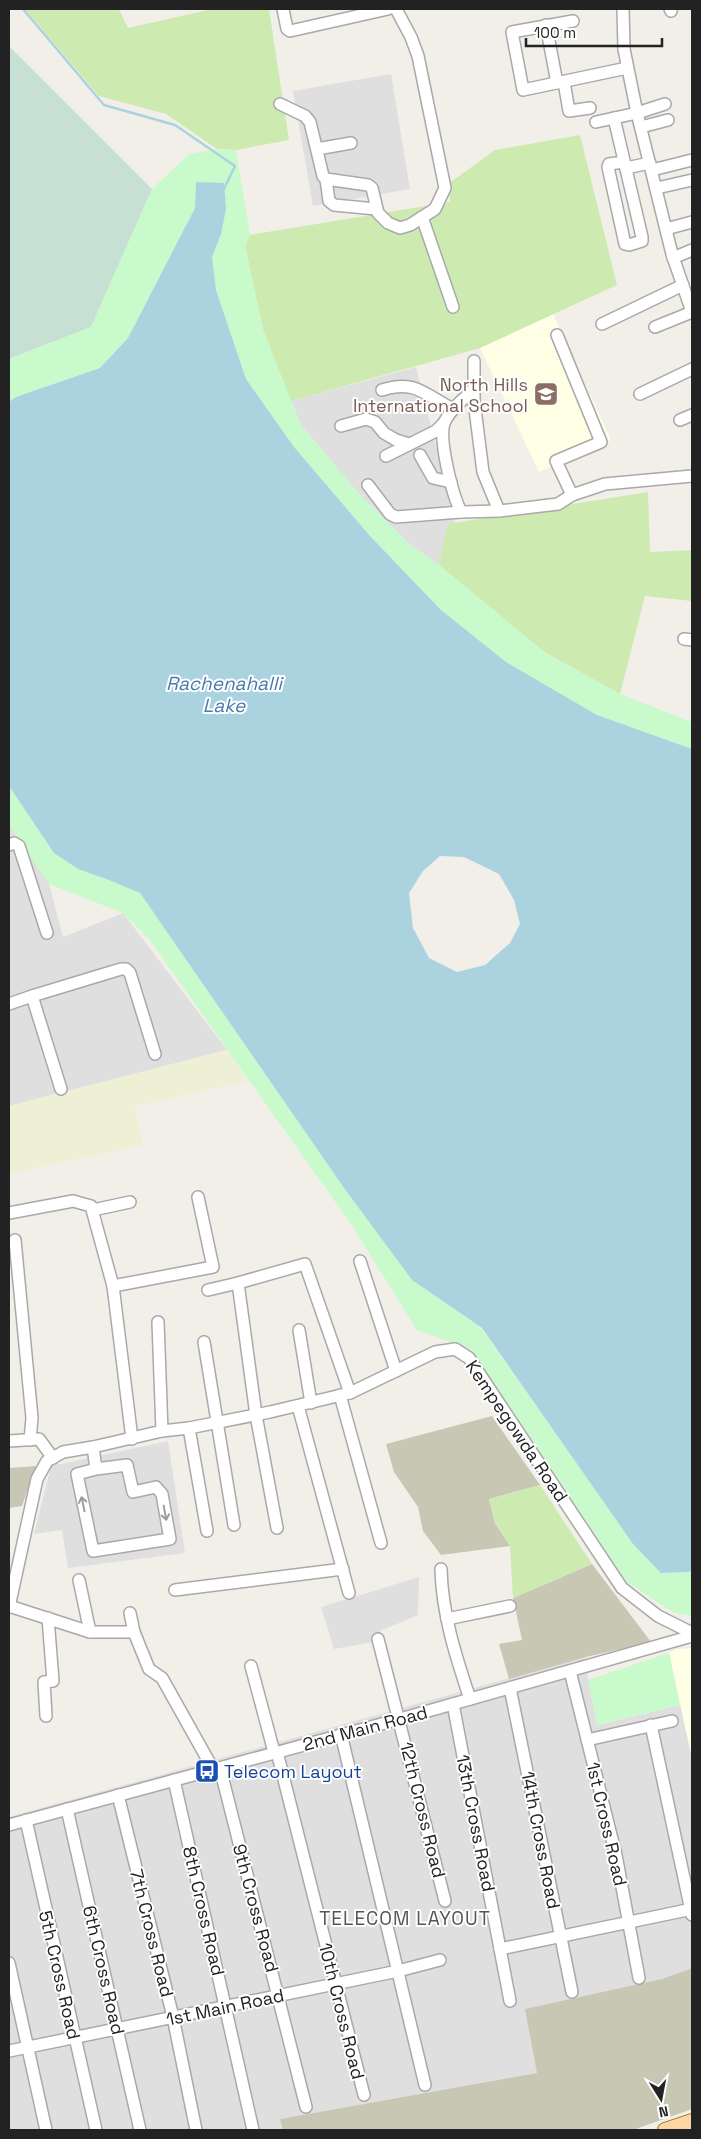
<svg xmlns="http://www.w3.org/2000/svg" width="701" height="2139" font-family="'Space Grotesk',sans-serif">
	<style>
		.residential { fill: #e0dfdf }
		.education { fill: #ffffe5 }
		.construction { fill: #c7c7b4 }
		.farmland { fill: #eef0d5 }
		.grass { fill: #cdebb0 }
		.wetland { fill: #c6e0d4 }
		.park { fill: #c8facc }
		.water { fill: #aad3df; fill-rule: evenodd }
		.lines { fill: none; stroke-linecap: round; stroke-linejoin: round }
		.stream { stroke: #aad3df; stroke-width: 2.5 }
		.minor-casing { stroke: #a9a9a9; stroke-width: 14 }
		.major-casing { stroke: #a06b00; stroke-width: 16 }
		.minor { stroke: #fff; stroke-width: 11 }
		.major { stroke: #fcd6a4; stroke-width: 14 }
		.oneway { stroke: #9c9c9c }
		.labels { text-anchor: middle; dominant-baseline: central; stroke-width: 4; stroke-linejoin: round; paint-order: stroke }
		.education-label { font-size: 18px; fill: #785e54; stroke: #fff; text-anchor: end }
		.street-label { font-size: 18px; fill: #222; stroke: #fff }
		.transit-label { font-size: 18px; fill: #164399; stroke: #fff; text-anchor: start }
		.water-label { font-size: 19px; font-style: italic; fill: #4a7aab; stroke: #fff }
		.neighbourhood-label { font-size: 19px; letter-spacing: 1px; fill: #555; stroke: #fff }
	</style>
	<rect width="100%" height="100%" fill="#f2efe9"/>
	<g class="residential">
		<path d="M391 74 410 189 313 206 293 91Z"/>
		<path d="M416 367 455 523 447 524 439 565 409 544 360 495 301 425 291 401Z"/>
		<path d="M9 825 49 884 63 937 123 913 227 1050 9 1106Z"/>
		<path d="M168 1441 185 1553 68 1568 62 1530 34 1534 51 1466Z"/>
		<path d="M419 1577 418 1615 380 1631 384 1640 334 1649 321 1607Z"/>
		<path d="M586 1657 588 1680 598 1725 680 1705 692 1758V1968L662 1979 537 2073 280 2119 283 2130H9V1817Z"/>
	</g>
	<g class="education">
		<path d="M553 314 611 440 539 472 480 348Z"/>
		<path d="M692 1648V1758L669 1653 678 1649Z"/>
	</g>
	<g class="construction">
		<path d="M492 1416 540 1485 489 1499 495 1523 510 1546 441 1555 423 1531 418 1507 394 1472 386 1444Z"/>
		<path d="M36 1466 22 1506 9 1508V1468Z"/>
		<path d="M592 1564 651 1642 586 1657 509 1679 499 1644 522 1640 513 1598Z"/>
		<path d="M692 1968V2109L633 2130H283L280 2119 537 2073 525 2009 662 1979Z"/>
	</g>
	<path class="farmland" d="M227 1050 249 1081 135 1106 143 1145 9 1174V1106Z"/>
	<g class="grass">
		<path d="M25 9H119L128 28 212 9H269L289 140 236 150 217 149 166 114 99 96Z"/>
		<path d="M580 135 617 285 480 348 291 401 263 330 245 246 250 235 450 202 448 184 495 150Z"/>
		<path d="M648 492 650 552 692 550V601L645 596 620 694 544 652 439 565 447 524Z"/>
		<path d="M540 1485 592 1564 513 1598 510 1546 495 1522 489 1499Z"/>
	</g>
	<path class="wetland" d="M9 46 152 189 91 327 9 359Z"/>
	<g class="park">
		<path d="M217 149 236 150 250 235 245 246 263 330 301 425 360 495 409 544 439 565 544 652 620 694 692 722V749L597 715 506 662 441 610 370 536 294 447 246 379 216 290 212 257 221 234 196 182 195 208 128 338 100 368 16 397 9 402V359L91 327 152 189 189 154Z"/>
		<path d="M9 786 54 853 78 869 109 880 140 893 344 1188 412 1280 481 1328 633 1544 661 1573 689 1572 692 1570V1616L674 1613 627 1582 472 1350 417 1330 351 1224 149 939 123 913 49 884 9 825Z"/>
		<path d="M669 1653 680 1705 597 1725 588 1680Z"/>
	</g>
	<path class="water" d="M196 182 224 183 226 209 221 234 212 257 216 290 246 379 294 447 370 536 441 610 506 662 597 715 692 749V1570L689 1572 661 1573 633 1544 482 1328 412 1280 344 1188 140 893 109 880 78 869 54 853 9 786V402L16 397 100 368 128 338 195 208ZM440 856 464 857 499 874 514 900 520 924 510 943 485 965 457 972 429 958 413 928 409 893 423 871Z"/>
	<g class="lines">
		<path class="stream" d="M23 9 104 105 175 125 235 166 223 191"/>
		<defs>
			<g id="minor">
				<path d="M283 9 287 29 290 31 388 9"/>
				<path d="M623 9 624 49 637 113 672 254 692 312"/>
				<path d="M670 9 671 11"/>
				<path d="M573 21 512 32 523 90 627 68"/>
				<path d="M546 25 557 83"/>
				<path d="M564 82 569 111 590 108"/>
				<path d="M280 104 305 116 310 122 323 176 326 179 368 185 372 188 378 213 388 223 400 228 410 225 435 209 445 188 418 56 411 37 396 9"/>
				<path d="M614 118 642 237V241L629 245 625 244 608 167 609 164 624 162"/>
				<path d="M596 122 637 113 665 104"/>
				<path d="M641 127 668 120"/>
				<path d="M317 149 351 143"/>
				<path d="M626 168 650 163"/>
				<path d="M652 170 692 160"/>
				<path d="M326 179 329 201 334 205 376 209"/>
				<path d="M657 188 692 180"/>
				<path d="M422 217 453 307"/>
				<path d="M666 229 692 222"/>
				<path d="M673 258 692 250"/>
				<path d="M602 324 683 285"/>
				<path d="M655 327 692 312"/>
				<path d="M557 335 601 442 556 461 572 495"/>
				<path d="M474 361V401L483 472 499 511"/>
				<path d="M382 390C415 379 425 395 453 409"/>
				<path d="M474 390C463 399 451 409 445 421 437 437 453 496 461 512L499 511 558 504 572 495 605 484 692 476"/>
				<path d="M640 394 692 369"/>
				<path d="M680 420 692 415"/>
				<path d="M341 426 366 419 375 422 384 433 396 440 409 444"/>
				<path d="M420 455 433 478 451 482"/>
				<path d="M386 456 436 431 444 423"/>
				<path d="M368 485 390 514 396 517 461 512"/>
				<path d="M684 639 692 640"/>
				<path d="M9 845 14 843 19 846 47 933"/>
				<path d="M32 996 121 969H126L130 973 155 1054"/>
				<path d="M9 1004 32 996 61 1089"/>
				<path d="M93 1210 130 1202"/>
				<path d="M9 1213 73 1201 91 1206 113 1286 132 1439"/>
				<path d="M15 1240 32 1418 30 1440"/>
				<path d="M360 1261 396 1371"/>
				<path d="M113 1286 213 1267 198 1197"/>
				<path d="M208 1290 238 1283"/>
				<path d="M158 1322 162 1431"/>
				<path d="M299 1330 311 1403"/>
				<path d="M204 1342 234 1525"/>
				<path d="M340 1395 381 1543"/>
				<path d="M298 1406 349 1593"/>
				<path d="M189 1428 207 1531"/>
				<path d="M9 1441 39 1439 53 1458"/>
				<path d="M93 1447 96 1469 77 1474 93 1551 170 1539 162 1494 156 1487 133 1492 127 1465 96 1469"/>
				<path d="M277 1528 256 1415 238 1283 305 1264 350 1393"/>
				<path d="M441 1569C442 1614 456 1657 470 1699"/>
				<path d="M79 1580 90 1632"/>
				<path d="M175 1590 343 1569"/>
				<path d="M9 1606 90 1632H133"/>
				<path d="M9 1607 37 1479 47 1461 63 1452 93 1447 162 1431 189 1428 270 1412 350 1393 435 1352 455 1349 469 1358 622 1588 658 1616 692 1633"/>
				<path d="M130 1613 134 1632 149 1669 162 1678 213 1769"/>
				<path d="M447 1619 510 1606"/>
				<path d="M378 1639 445 1901"/>
				<path d="M251 1666 274 1752"/>
				<path d="M570 1671 616 1855 639 1978"/>
				<path d="M510 1688 572 1992"/>
				<path d="M453 1704 510 2001"/>
				<path d="M46 1716 44 1682 53 1681 48 1618"/>
				<path d="M651 1725 692 1915"/>
				<path d="M341 1734 425 2085"/>
				<path d="M587 1740 672 1721"/>
				<path d="M277 1752 364 2095"/>
				<path d="M220 1768 306 2107"/>
				<path d="M174 1780 253 2130"/>
				<path d="M118 1795 173 2017 196 2130"/>
				<path d="M67 1809 140 2130"/>
				<path d="M26 1820 96 2130"/>
				<path d="M9 1825 400 1719 692 1636"/>
				<path d="M500 1949 692 1909"/>
				<path d="M9 1963 46 2130"/>
				<path d="M9 2051 398 1971 440 1960"/>
			</g>
			<path id="major" d="M665 2130 692 2121"/>
		</defs>
		<use href="#minor" class="minor-casing"/>
		<use href="#major" class="major-casing"/>
		<use href="#minor" class="minor"/>
		<use href="#major" class="major"/>
	</g>
	<defs><path id="oneway-shaft" d="M-6 0H5M1.5-3L5.5 0L1.5 3" fill="none" stroke-width="1.6" stroke-linecap="round" stroke-linejoin="round" transform="scale(1.25)"/></defs>
	<g class="oneway">
		<use href="#oneway-shaft" transform="translate(83 1504) rotate(-102)"/>
		<use href="#oneway-shaft" transform="translate(165 1513) rotate(80)"/>
	</g>
	<defs>
		<symbol id="school-square" viewBox="-11 -11 22 22"><rect x="-9" y="-9" width="18" height="18" rx="4" fill="#8d6e63" stroke="#fff"/><path d="M0-5L7-2L0 1L-7-2ZM-4 1L0 2.5L4 1V4Q0 6-4 4Z" fill="#fff"/></symbol>
		<symbol id="bus-square" viewBox="-11 -11 22 22"><rect x="-9" y="-9" width="18" height="18" rx="4" fill="#1a4fb4" stroke="#fff"/><path d="M-5-6H5V4H4V6H2V4H-2V6H-4V4H-5ZM-3.5-4V0h7V-4ZM-3.5 1.2v1.5H-2V1.2ZM2 1.2v1.5H3.5V1.2Z" fill="#fff"/></symbol>
	</defs>
	<g fill-rule="evenodd">
		<use href="#school-square" x="532" y="380" width="28" height="28"/>
		<use href="#bus-square" x="193" y="1757" width="28" height="28"/>
	</g>
	<g class="labels">
		<g class="education-label">
			<text x="528" y="384">North Hills<tspan x="528" dy="21">International School</tspan></text>
		</g>
		<g class="street-label">
			<text transform="translate(517 1431) rotate(56)">Kempegowda Road</text>
			<text transform="translate(365 1728) rotate(-15)">2nd Main Road</text>
			<text transform="translate(423 1810) rotate(76)">12th Cross Road</text>
			<text transform="translate(476 1823) rotate(79)">13th Cross Road</text>
			<text transform="translate(607 1824) rotate(77)">1st Cross Road</text>
			<text transform="translate(541 1840) rotate(79)">14th Cross Road</text>
			<text transform="translate(256 1908) rotate(75)">9th Cross Road</text>
			<text transform="translate(204 1911) rotate(77)">8th Cross Road</text>
			<text transform="translate(152 1933) rotate(76)">7th Cross Road</text>
			<text transform="translate(104 1970) rotate(77)">6th Cross Road</text>
			<text transform="translate(60 1975) rotate(77)">5th Cross Road</text>
			<text transform="translate(225 2007) rotate(-12)">1st Main Road</text>
			<text transform="translate(342 2011) rotate(76)">10th Cross Road</text>
		</g>
		<g class="transit-label">
			<text x="224" y="1771">Telecom Layout</text>
		</g>
		<g class="water-label">
			<text x="224" y="683">Rachenahalli<tspan x="224" dy="22">Lake</tspan></text>
		</g>
		<g class="neighbourhood-label">
			<text x="405" y="1918">TELECOM LAYOUT</text>
		</g>
	</g>
	<rect width="701" height="2139" fill="none" stroke="#222222" stroke-width="20"/>
	<g transform="translate(661 2099) rotate(169)" stroke="#ffffff" stroke-width="4" paint-order="stroke">
	<path d="M0-4L9 19L0 12L-9 19Z" fill="#222222"/>
	<text y="-8" font-size="14" font-weight="bold" text-anchor="middle" fill="#222222">N</text>
	</g>
	<path d="M526 38v8h136v-8" fill="none" stroke="#222222" stroke-width="2.5"/>
	<text x="534" y="38" font-size="15" fill="#222222" stroke="#ffffff" stroke-width="4" paint-order="stroke">100 m</text>
</svg>
